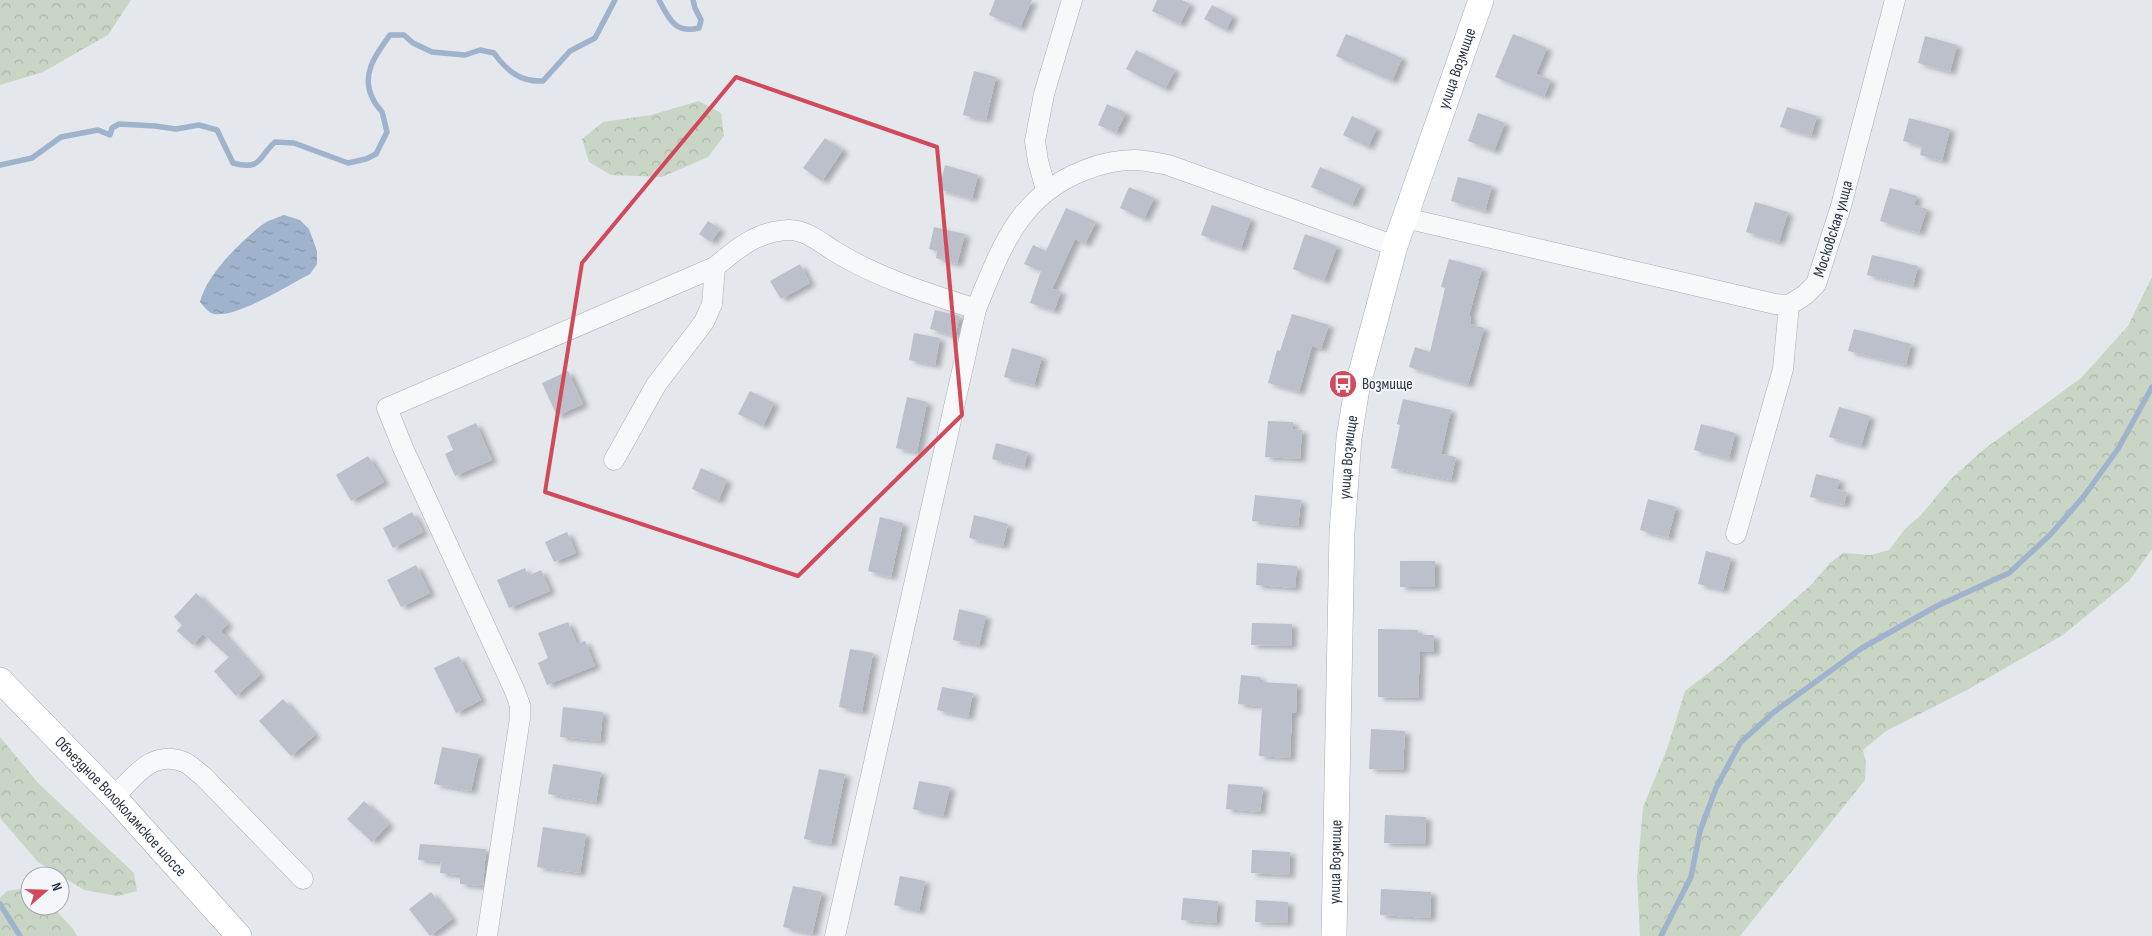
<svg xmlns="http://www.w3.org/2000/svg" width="2152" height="936" font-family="'Sofia Sans Condensed',sans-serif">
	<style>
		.forest { fill: url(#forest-crowns) }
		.water { fill: url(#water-ripples) }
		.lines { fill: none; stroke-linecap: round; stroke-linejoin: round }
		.stream { stroke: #9fb4cc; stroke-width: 5.5 }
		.building { fill: #bbc0ca; filter: url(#shadow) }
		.minor-casing { stroke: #a9aeb7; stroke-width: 21 }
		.major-casing { stroke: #a3abb8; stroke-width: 26 }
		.minor { stroke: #f7f8fa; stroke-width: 20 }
		.major { stroke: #fff; stroke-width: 25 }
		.marked { fill: none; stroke: #d1495b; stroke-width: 4; stroke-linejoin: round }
		.labels { text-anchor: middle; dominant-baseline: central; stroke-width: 4; stroke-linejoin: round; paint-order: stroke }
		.street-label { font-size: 16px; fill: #2b3445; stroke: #f4f6f9 }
		.poi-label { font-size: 16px; fill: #2b3445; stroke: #f4f6f9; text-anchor: start }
	</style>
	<defs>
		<pattern id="forest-crowns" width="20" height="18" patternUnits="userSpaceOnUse" patternTransform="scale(1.25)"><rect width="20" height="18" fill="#c9d6c5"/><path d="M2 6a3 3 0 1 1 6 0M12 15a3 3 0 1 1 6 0" fill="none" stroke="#adb8ab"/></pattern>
		<pattern id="water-ripples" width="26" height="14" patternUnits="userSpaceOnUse" patternTransform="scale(1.25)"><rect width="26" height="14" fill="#9fb4cc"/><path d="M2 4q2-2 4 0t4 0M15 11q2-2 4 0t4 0" fill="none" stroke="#8293a7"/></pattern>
		<filter id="shadow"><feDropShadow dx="5.5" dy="3" stdDeviation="2.5" flood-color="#0004"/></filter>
	</defs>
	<rect width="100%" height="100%" fill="#e4e7ec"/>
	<g class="forest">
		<path d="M0 0H131L108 35 43 72 0 85Z"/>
		<path d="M699 101 721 113 724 136 708 157 662 177 611 175 589 162 582 139 603 122 651 115Z"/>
		<path d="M2152 277V549L2129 581 2063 635 1967 690 1886 731 1863 750 1866 763 1865 780 1740 936H1640L1637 877 1643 807 1667 749 1685 691 1725 660 1811 585 1830 563 1843 553 1871 555 1889 550 1905 529 1921 515 1951 479 1983 450 2081 378 2128 326Z"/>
		<path d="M0 737 38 783 134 873 137 891 118 896 84 890 38 862 0 818Z"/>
		<path d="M26 888 30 891V906H52L73 929 77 936H0V898L7 891Z"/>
	</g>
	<path class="water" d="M284 215 300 220 309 229 317 251V264L310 274C290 284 231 322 211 313 207 311 203 305 200 302 207 274 240 242 263 224 269 220 277 218 284 215Z"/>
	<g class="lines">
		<g class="stream">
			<path d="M659 0C669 19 675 34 699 28L701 20 695 8 693 0"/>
			<path d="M0 165 32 158 61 137 98 130 110 135 112 128 119 124 155 126 176 129 199 125 217 130 233 163C262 171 258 157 275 142L294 143 348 163 366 159 376 154 387 132C385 125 384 118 382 112 379 108 375 104 373 99 360 75 376 54 390 35H404L413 43 432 52 465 55 480 50 494 53C507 71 520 82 543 81L570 51 595 38 615 0"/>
			<path d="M0 904 20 936"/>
			<path d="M1661 936 1691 877 1700 831 1716 788 1740 743 1774 712 1862 648 1935 607 2009 573 2050 535 2084 496 2118 449 2152 387"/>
		</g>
	</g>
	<g class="building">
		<path d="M995 0H1032L1020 28 989 15Z"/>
		<path d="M1157 0H1182L1190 4 1180 24 1152 11Z"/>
		<path d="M1212 5 1233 16 1226 30 1204 19Z"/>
		<path d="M1346 34 1402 58 1392 81 1336 56Z"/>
		<path d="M1513 34 1547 48 1536 74 1551 80 1544 97 1495 77Z"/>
		<path d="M1925 36 1957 45 1950 72 1918 63Z"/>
		<path d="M1136 50 1175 70 1165 89 1126 69Z"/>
		<path d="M974 71 996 77 986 120 963 115Z"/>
		<path d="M1107 104 1126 113 1116 133 1098 125Z"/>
		<path d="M1787 107 1817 116 1811 136 1780 127Z"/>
		<path d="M1478 113 1505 123 1494 151 1468 141Z"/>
		<path d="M1352 116 1377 128 1368 147 1343 135Z"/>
		<path d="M1909 118 1950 129 1942 161 1920 155 1922 146 1903 141Z"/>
		<path d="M825 138 843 150 822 181 803 168Z"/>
		<path d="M945 165 978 175 972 199 939 189Z"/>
		<path d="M1320 167 1361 185 1352 205 1311 187Z"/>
		<path d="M1458 177 1492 186 1485 211 1451 201Z"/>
		<path d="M1129 187 1154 198 1144 219 1120 208Z"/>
		<path d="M1890 188 1917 196 1914 205 1927 209 1919 233 1880 221Z"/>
		<path d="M1755 202 1788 212 1779 242 1746 232Z"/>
		<path d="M1212 205 1251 219 1241 249 1201 235Z"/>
		<path d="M1066 208 1096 222 1085 244 1075 239 1052 289 1061 291 1054 311 1030 303 1041 271 1024 264 1033 245 1046 251Z"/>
		<path d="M708 221 720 229 711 242 699 234Z"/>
		<path d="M934 227 965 234 957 264 936 258 937 251 929 249Z"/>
		<path d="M1305 234 1337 246 1324 281 1293 269Z"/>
		<path d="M1872 255 1918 266 1913 286 1867 275Z"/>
		<path d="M1449 259 1482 268 1469 316H1471L1470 324 1484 328 1468 385 1409 367 1415 347 1430 352 1445 288 1441 287Z"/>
		<path d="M800 264 810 283 781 299 770 281Z"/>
		<path d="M935 310 960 316 955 336 930 329Z"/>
		<path d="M1292 314 1329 325 1321 349 1312 346 1299 392 1268 383 1277 350 1280 351Z"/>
		<path d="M1854 329 1911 344 1906 365 1848 351Z"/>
		<path d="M914 333 940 338 935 365 909 360Z"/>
		<path d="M1012 348 1042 357 1034 385 1004 377Z"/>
		<path d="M568 371 583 404 557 416 542 383Z"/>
		<path d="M750 391 774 403 763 426 738 414Z"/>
		<path d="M907 397 927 402 917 452 896 448Z"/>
		<path d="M1403 399 1451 410 1441 454 1456 457 1451 480 1391 468 1400 425 1397 424Z"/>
		<path d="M1839 407 1870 416 1861 446 1829 437Z"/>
		<path d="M1268 421 1293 422V429L1302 430 1300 459 1265 457Z"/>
		<path d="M476 423 492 460 455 476 445 454 453 450 447 436Z"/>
		<path d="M1701 424 1735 433 1729 459 1694 450Z"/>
		<path d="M996 443 1028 452 1024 467 992 459Z"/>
		<path d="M368 456 384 482 351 501 336 475Z"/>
		<path d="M701 468 727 480 718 501 692 489Z"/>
		<path d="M1816 474 1840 480 1837 489 1847 492 1844 505 1810 497Z"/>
		<path d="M1255 495 1301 500 1298 526 1252 521Z"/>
		<path d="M1648 499 1676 507 1668 538 1640 530Z"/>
		<path d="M412 512 423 532 393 548 383 528Z"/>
		<path d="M974 515 1008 524 1003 546 969 538Z"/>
		<path d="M880 517 903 523 891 577 868 571Z"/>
		<path d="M567 532 576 553 554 562 545 542Z"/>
		<path d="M1706 551 1731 558 1723 590 1698 584Z"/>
		<rect x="1400" y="561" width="35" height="26"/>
		<path d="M1257 563 1297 566 1295 588 1256 585Z"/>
		<path d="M416 565 430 593 401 607 387 580Z"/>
		<path d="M525 568 528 576 541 570 550 591 509 608 497 580Z"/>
		<path d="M196 593 228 624 221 631 260 675 236 696 214 671 229 657 203 634 193 645 177 631 182 625 174 617Z"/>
		<path d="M959 609 986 616 979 645 953 640Z"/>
		<path d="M568 622 577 644 585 641 595 666 547 685 538 663 548 658 538 633Z"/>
		<path d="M1252 623 1292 624 1291 646 1251 645Z"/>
		<path d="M1378 629 1418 630V635H1434V652H1420L1418 698 1378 697Z"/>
		<path d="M850 649 873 653 862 712 839 707Z"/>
		<path d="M459 656 481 700 456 713 434 668Z"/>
		<path d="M1241 675 1260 677V682L1297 684 1296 713H1292L1290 758 1259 756 1262 706 1238 704Z"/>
		<path d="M942 687 973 693 968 717 937 710Z"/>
		<path d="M283 699 315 735 291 756 259 721Z"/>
		<path d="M563 707 603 712 600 741 560 737Z"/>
		<path d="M1371 729 1405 731 1403 770 1369 769Z"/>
		<path d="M442 747 479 754 471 791 434 784Z"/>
		<path d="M553 764 601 772 596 802 548 794Z"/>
		<path d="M819 769 845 774 831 844 804 839Z"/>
		<path d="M919 781 950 787 943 816 913 809Z"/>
		<path d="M1228 784 1263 787 1260 812 1226 809Z"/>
		<path d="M364 801 389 824 372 842 347 819Z"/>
		<path d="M1385 815 1426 817 1425 844 1384 843Z"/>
		<path d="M543 827 586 834 580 873 537 867Z"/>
		<path d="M420 844 486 849 483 886 460 884V875L440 873 441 862 418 860Z"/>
		<path d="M1252 850 1290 852 1289 875 1251 873Z"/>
		<path d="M900 876 925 881 919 911 894 905Z"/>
		<path d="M793 886 822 892 812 934 783 927Z"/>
		<path d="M1381 889 1431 892 1430 918 1380 915Z"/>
		<path d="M431 892 452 919 430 936 409 909Z"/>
		<path d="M1183 898 1218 901 1216 923 1181 920Z"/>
		<path d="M1256 900 1288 902 1287 923 1255 922Z"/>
	</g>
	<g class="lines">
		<defs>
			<g id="minor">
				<path d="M1046 190 1038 161 1035 141 1044 94 1072 0"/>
				<path d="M1405 218 1775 304 1789 305"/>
				<path d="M614 460 656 385 704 322 712 304 715 267"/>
				<path id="s1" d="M1736 534 1783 369 1789 305 1805 295 1816 284 1841 206 1895 0"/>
				<path d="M114 797C134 777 152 749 184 762 191 765 197 772 203 776L303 879"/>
				<path d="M487 936 520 718V705L514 689 403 448 387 408 715 267C738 248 757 231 789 230 806 230 820 242 834 251 878 278 927 293 976 309"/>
				<path d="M835 936 976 309C1001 248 1019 195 1085 170 1100 164 1117 160 1134 160 1145 160 1157 163 1168 165L1395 246"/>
			</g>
			<g id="major">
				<path id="s2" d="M0 680 114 797 239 936"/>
				<path id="s3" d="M1334 936 1342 532 1349 438 1357 388 1395 246 1481 0"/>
			</g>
		</defs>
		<use href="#minor" class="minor-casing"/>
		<use href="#major" class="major-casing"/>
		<use href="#minor" class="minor"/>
		<use href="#major" class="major"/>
	</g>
	<path class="marked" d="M736 77 937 147 962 415 798 576 545 492 582 263Z"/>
	<defs>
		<symbol id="bus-disc" viewBox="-11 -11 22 22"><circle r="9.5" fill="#d1495b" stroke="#f4f6f9"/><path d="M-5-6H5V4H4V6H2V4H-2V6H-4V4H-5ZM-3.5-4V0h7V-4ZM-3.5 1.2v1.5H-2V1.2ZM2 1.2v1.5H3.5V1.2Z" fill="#fff"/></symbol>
	</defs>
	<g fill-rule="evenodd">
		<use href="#bus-disc" x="1327" y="368" width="32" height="32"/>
	</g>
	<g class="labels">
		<g class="street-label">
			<text stroke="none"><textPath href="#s3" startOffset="884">улица Возмище</textPath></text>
			<text stroke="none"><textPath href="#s1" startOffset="328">Московская улица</textPath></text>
			<text stroke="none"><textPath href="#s3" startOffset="479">улица Возмище</textPath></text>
			<text stroke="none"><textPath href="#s2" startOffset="175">Объездное Волоколамское шоссе</textPath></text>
			<text stroke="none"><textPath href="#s3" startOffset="74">улица Возмище</textPath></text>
		</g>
		<g class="poi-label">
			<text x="1362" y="384">Возмище</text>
		</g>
	</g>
	<g transform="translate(45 891) rotate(70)"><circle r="24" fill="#f4f6f9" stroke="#a4a8b1"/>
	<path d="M0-4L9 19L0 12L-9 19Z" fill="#d1495b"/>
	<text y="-8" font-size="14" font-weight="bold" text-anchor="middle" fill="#2b3445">N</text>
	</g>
</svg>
